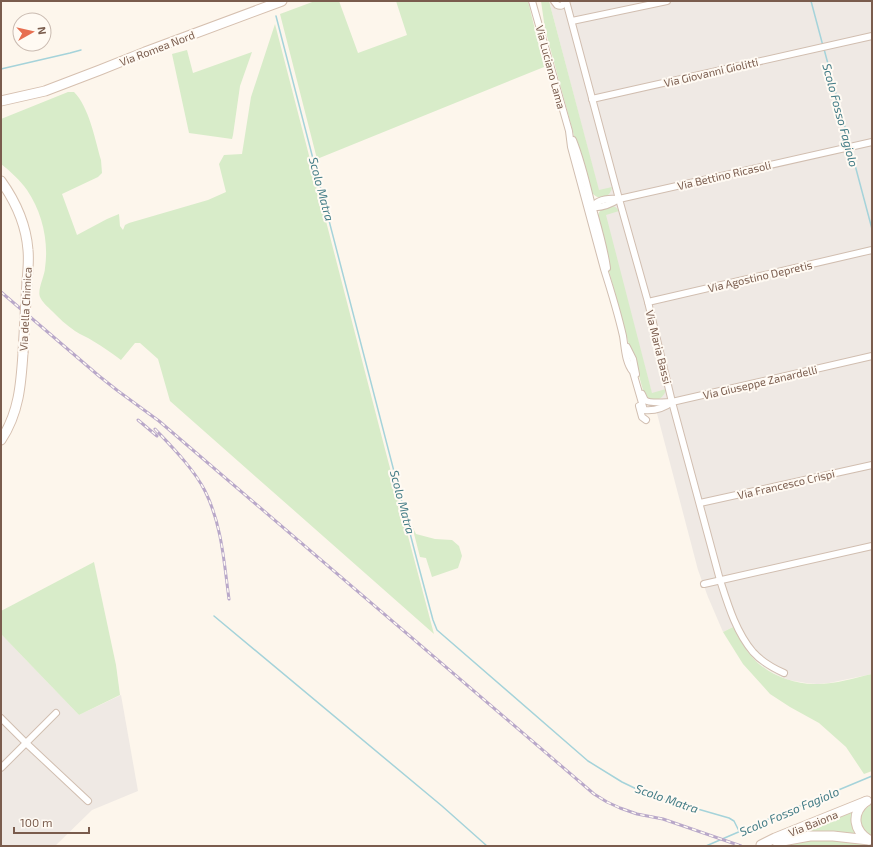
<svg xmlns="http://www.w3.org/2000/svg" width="873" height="847" font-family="'Exo 2',sans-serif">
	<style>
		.industrial { fill: #efe9e4 }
		.green { fill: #d8ecc9 }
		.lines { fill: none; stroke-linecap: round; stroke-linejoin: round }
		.stream { stroke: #a5d3da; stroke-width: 1.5 }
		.street-casing { stroke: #d1beb0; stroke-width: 8 }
		.secondary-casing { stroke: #d6c0b0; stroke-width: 11 }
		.street { stroke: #fff; stroke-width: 6 }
		.secondary { stroke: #fff; stroke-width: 9 }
		.rail-casing { stroke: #b9a8c9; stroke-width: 3 }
		.rail { stroke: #fffaf3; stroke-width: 1.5; stroke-dasharray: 4.5; stroke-linecap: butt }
		.secondary-bridge-casing { stroke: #d6c0b0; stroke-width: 11; stroke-linecap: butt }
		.secondary-bridge { stroke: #fff; stroke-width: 9 }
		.labels { text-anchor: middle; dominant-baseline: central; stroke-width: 4; stroke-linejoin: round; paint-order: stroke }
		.street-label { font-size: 11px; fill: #7a5c4d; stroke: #fffaf3 }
		.water-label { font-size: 12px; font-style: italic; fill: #437c86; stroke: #fffaf3 }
	</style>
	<rect width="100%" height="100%" fill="#fdf6ec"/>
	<g class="industrial">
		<path d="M549 1H872V674L829 683 817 684 806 683 789 680 777 675 765 668 753 659 744 647 733 627 723 632 708 597 698 570Z"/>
		<path d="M1 634 79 715 121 695 138 791 92 810 55 846H1Z"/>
	</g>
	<g class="green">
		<path d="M315 1H339L358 53 407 35 396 1H528L544 67 317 159 280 14Z"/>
		<path d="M541 1H549L599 190 612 187C611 198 597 202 591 191L576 143 545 29Z"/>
		<path d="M275 24 386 453 434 634 170 401 158 359 140 343H135L121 360C112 353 103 347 93 341 87 337 81 335 75 331 66 325 59 318 52 311 48 307 42 302 40 297 37 290 45 275 45 268 49 241 42 212 27 190 20 180 10 171 1 164V119L68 92H74C89 107 95 139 101 160L102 173 98 177 62 194 77 235 107 219 119 214 120 226 123 230 125 225 129 223 208 200 226 192 219 164 224 155 242 154 251 97Z"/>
		<path d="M187 50 193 73 252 52 240 86 233 135 232 139 189 133 172 54Z"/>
		<path d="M610 206C615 206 616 207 619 211L606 215 652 393 666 389C664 401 650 404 644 394L635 361 629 345 609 271 607 254 598 216C599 209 604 208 610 206Z"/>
		<path d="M412 526 416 534 435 539 452 540 459 546 462 556 458 568 432 577 426 558 420 557Z"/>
		<path d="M94 562 116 665 120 695 79 715 1 634V611Z"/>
		<path d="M733 627C739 638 745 649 753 658 768 675 795 685 817 684 836 684 854 678 872 674V771L864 774 846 747 819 723 790 707 770 694 743 664 723 632Z"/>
		<path d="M872 804V838C869 835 865 832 863 829 857 819 863 809 872 804Z"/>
		<path d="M857 809 859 835 818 832 800 833V832Z"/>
		<path d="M806 839H842L872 845V846H776Z"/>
	</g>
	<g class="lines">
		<g class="stream">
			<path d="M811 1 823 46"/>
			<path d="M276 16 418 564 433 620 437 630 588 761 622 782 649 795 729 818 734 821 739 831"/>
			<path d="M824 49 850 146"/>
			<path d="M1 69 70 53 81 50"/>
			<path d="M851 150 872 229"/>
			<path d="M214 616 442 806 487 846"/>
			<path d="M706 846 757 824 872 776"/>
		</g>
		<defs>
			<g id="street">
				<path d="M532 1 569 131 571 147 604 269C611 291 618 314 623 336 625 348 625 362 633 372L644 410C654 411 664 408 672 402L872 356"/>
				<path d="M554 1 557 5C561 7 564 5 565 1"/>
				<path d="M566 1 619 199 648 302 672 402 720 580C728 605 736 632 753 652 761 661 773 668 784 673"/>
				<path d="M572 21 667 1"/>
				<path d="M592 99 872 36"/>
				<path d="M573 140C581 160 586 181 591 202 597 224 604 246 607 268"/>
				<path d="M593 207C602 208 611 204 619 199L872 142"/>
				<path d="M592 208C597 198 609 198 619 199"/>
				<path d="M648 302 872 250"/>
				<path d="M627 347 633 359 636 374"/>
				<path d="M642 394C643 396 644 399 645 400 649 404 666 402 672 402"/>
				<path d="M639 406 642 417 646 420"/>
				<path d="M700 503 872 465"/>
				<path d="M704 584 872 546"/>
				<path d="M1 718 26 743 88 801"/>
				<path d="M1 768 56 713"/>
			</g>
			<g id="secondary">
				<path d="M1 101 45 91 100 70 145 52 282 1"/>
				<path d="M1 181C16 202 26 224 28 250 29 260 28 271 27 281"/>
				<path d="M1 440C19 413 21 384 23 353"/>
				<path d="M865 802C851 814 854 831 869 840"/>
				<path d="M777 842 810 836H833L869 840"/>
				<path d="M761 845 775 838 867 801"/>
			</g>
		</defs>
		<use href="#street" class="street-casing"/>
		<use href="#secondary" class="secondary-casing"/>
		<use href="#street" class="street"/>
		<use href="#secondary" class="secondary"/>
		<defs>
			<g id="rail">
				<path d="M1 292 99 376 118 391 159 421 594 794 607 802 620 808 637 814 663 819 741 846"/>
				<path d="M138 420 157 436"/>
				<path d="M155 429C172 447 194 469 205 491 222 525 224 563 229 599"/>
			</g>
		</defs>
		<use href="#rail" class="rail-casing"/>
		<use href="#rail" class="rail"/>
		<defs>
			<path id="secondary-bridge" d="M23 353 27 281"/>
		</defs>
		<use href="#secondary-bridge" class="secondary-bridge-casing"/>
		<use href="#secondary-bridge" class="secondary-bridge"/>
	</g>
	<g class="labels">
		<g class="street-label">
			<text transform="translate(157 48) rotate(-21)">Via Romea Nord</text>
			<text transform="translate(551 67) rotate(75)">Via Luciano Lama</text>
			<text transform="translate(711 72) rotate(-13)">Via Giovanni Giolitti</text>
			<text transform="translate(724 175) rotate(-13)">Via Bettino Ricasoli</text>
			<text transform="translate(760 276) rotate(-13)">Via Agostino Depretis</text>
			<text transform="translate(25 309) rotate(-87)">Via della Chimica</text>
			<text transform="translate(659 347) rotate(76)">Via Maria Bassi</text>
			<text transform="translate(760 382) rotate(-13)">Via Giuseppe Zanardelli</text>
			<text transform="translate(786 484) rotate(-13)">Via Francesco Crispi</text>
			<text transform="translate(813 823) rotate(-22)">Via Baiona</text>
		</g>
		<g class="water-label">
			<text transform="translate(841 115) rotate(75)">Scolo Fosso Fagiolo</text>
			<text transform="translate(322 189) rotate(75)">Scolo Matra</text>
			<text transform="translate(403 502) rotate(75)">Scolo Matra</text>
			<text transform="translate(667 798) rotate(19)">Scolo Matra</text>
			<text transform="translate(789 811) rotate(-23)">Scolo Fosso Fagiolo</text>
		</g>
	</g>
	<rect width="873" height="847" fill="none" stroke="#7a5c4d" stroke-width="4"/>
	<g transform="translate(32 32) rotate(82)"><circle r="19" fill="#fffaf3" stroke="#cabbb1"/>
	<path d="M0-3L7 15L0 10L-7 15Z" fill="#e76f51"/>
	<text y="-6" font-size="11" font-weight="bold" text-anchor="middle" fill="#7a5c4d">N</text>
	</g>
	<path d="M14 827v6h75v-6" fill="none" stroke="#7a5c4d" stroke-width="2"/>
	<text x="20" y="827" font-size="12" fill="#7a5c4d" stroke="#fffaf3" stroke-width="3" paint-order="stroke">100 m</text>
</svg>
